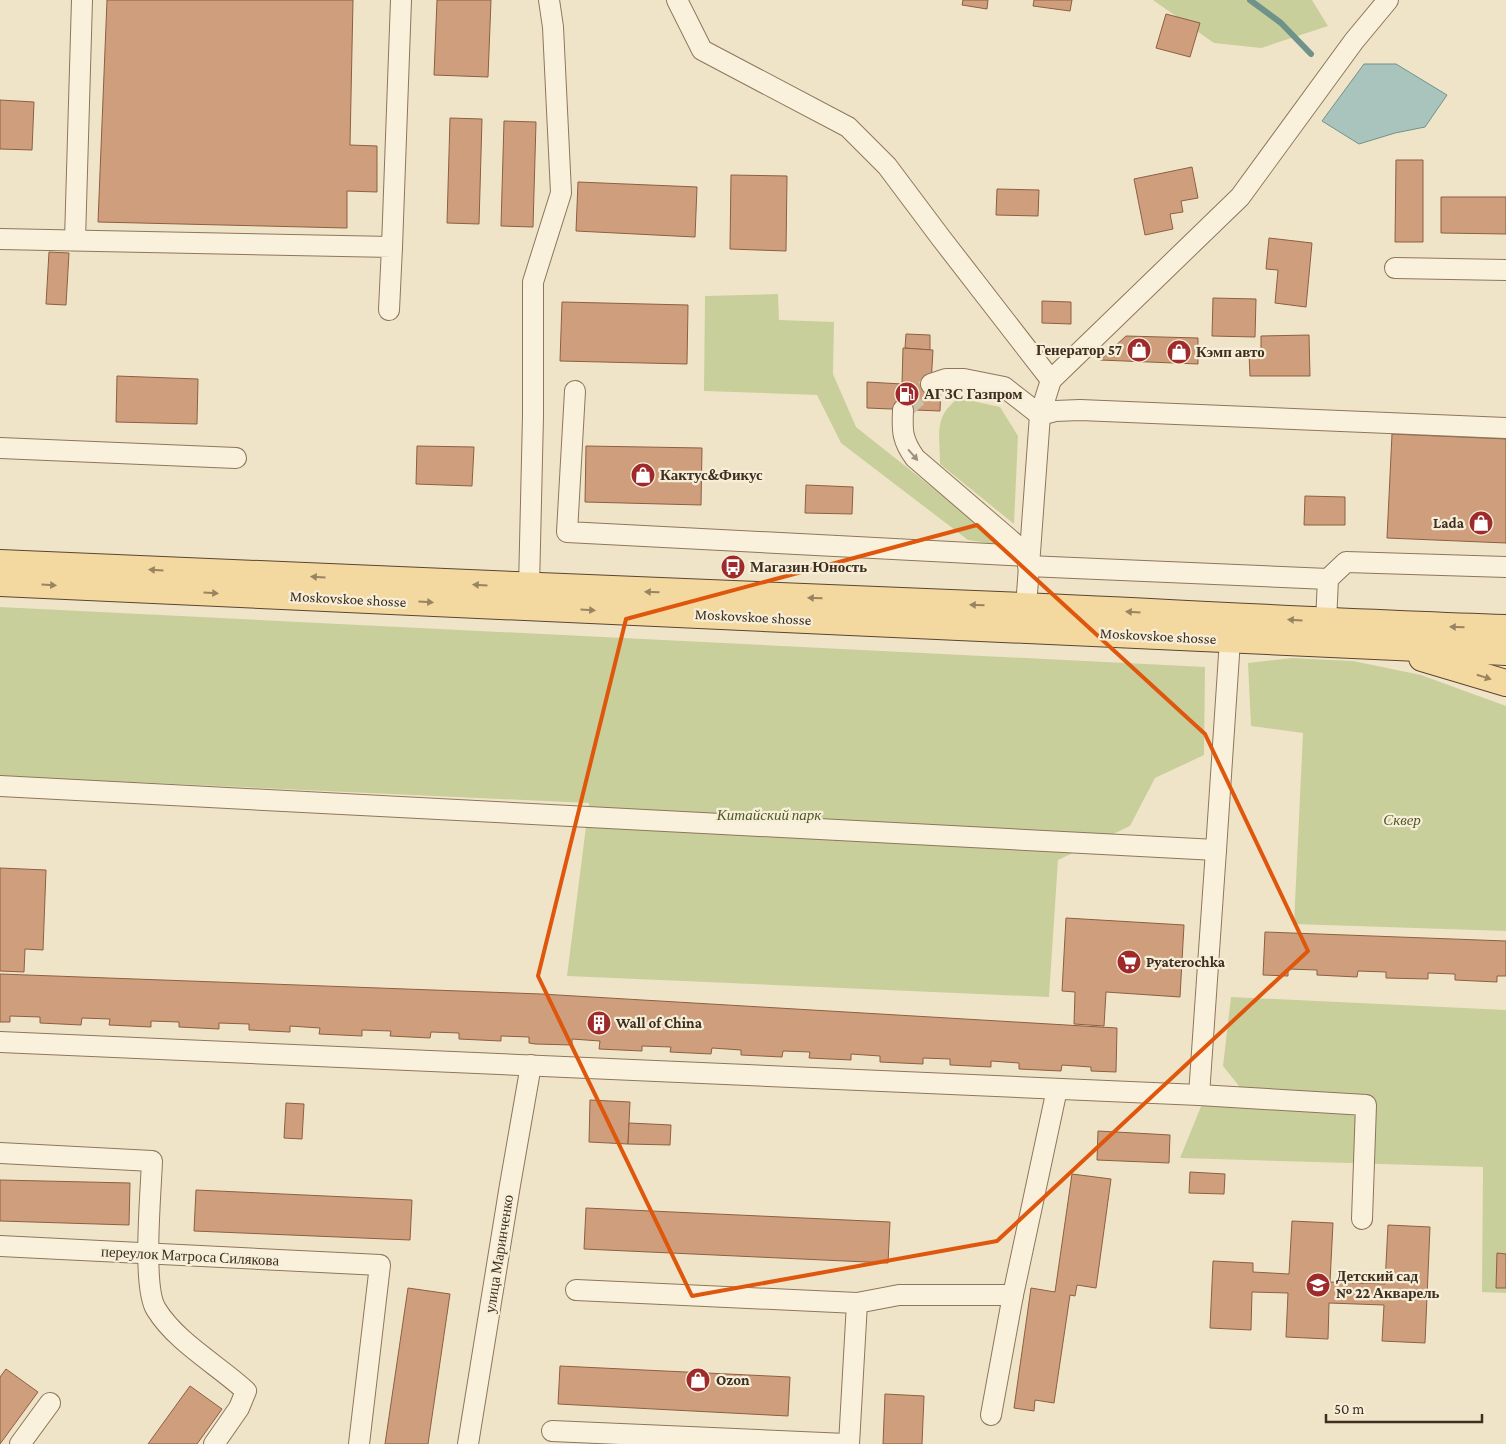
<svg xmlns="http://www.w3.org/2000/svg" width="1506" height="1444" font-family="'Crimson Pro',serif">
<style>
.green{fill:#c9cf9b}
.water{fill:#a9c4bc;stroke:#6f938a}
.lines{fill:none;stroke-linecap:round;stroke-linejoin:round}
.stream{stroke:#6f938a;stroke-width:6}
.building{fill:#cf9f7d;stroke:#8d5f41}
.minor-tunnel{stroke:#ccc0a6;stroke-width:20;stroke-dasharray:20 10;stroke-linecap:butt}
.minor-casing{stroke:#8d765c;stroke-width:22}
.major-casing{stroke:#5b4430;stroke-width:28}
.minor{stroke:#faf1dc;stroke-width:20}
.major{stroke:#f3d9a0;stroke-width:26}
.oneway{fill:#9c907e}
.oneway2{fill:#988460}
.marked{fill:none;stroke:#df570d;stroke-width:4;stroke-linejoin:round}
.labels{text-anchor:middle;stroke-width:4.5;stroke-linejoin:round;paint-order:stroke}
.poi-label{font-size:15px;font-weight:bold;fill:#3d2e20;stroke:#f7eed8;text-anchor:start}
.street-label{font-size:15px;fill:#3d2e20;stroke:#f7eed8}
.park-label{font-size:15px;font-style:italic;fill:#4d5a26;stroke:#f7eed8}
</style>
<rect width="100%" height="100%" fill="#f0e4c8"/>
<g class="green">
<polygon points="1153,0 1312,0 1328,26 1261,48 1214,43"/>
<polygon points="778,294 779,320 834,322 833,374 856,427 1006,546 968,540 841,443 817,395 704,391 705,296"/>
<path d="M959 398 1000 407 1018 436 1014 524 940 464C940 435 933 416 959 398Z"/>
<polygon points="0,607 1205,667 1204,755 1155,778 1130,826 1058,860 1049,997 567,976 589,803 0,776"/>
<polygon points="1292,658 1353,661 1421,675 1506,706 1506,931 1294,924 1303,733 1251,726 1248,663"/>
<polygon points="1231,997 1506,1010 1506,1293 1482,1292 1483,1167 1180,1158 1202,1104 1239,1086 1223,1066"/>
</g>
<polygon class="water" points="1364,64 1396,64 1447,95 1425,127 1395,133 1359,144 1322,121"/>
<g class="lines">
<polyline class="stream" points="1250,0 1281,23 1311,54"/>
</g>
<g class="building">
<polygon points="107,0 353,0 350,145 377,146 377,192 347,191 347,228 98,222"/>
<polygon points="437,0 491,0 488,77 434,75"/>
<polygon points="963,0 988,0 987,9 962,5"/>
<polygon points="1034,0 1072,0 1070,11 1033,6"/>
<polygon points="1166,14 1200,23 1190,57 1156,48"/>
<polygon points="0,100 34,102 32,150 0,149"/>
<polygon points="450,118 482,119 479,224 447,223"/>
<polygon points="504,121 536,122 533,227 501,226"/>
<polygon points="1396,160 1423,160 1423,242 1395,242"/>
<polygon points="1192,167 1198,198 1181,201 1183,212 1170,214 1173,229 1145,235 1134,179"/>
<polygon points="731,175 787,176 786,251 730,249"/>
<polygon points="578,182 697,187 695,237 576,231"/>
<polygon points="997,189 1039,190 1038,216 996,215"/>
<polygon points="1441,197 1506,197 1506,234 1441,233"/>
<polygon points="1269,238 1312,243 1306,307 1275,303 1278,270 1266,269"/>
<polygon points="49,252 69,253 66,305 46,304"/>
<polygon points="1213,298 1256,299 1255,337 1212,336"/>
<polygon points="1042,301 1071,302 1071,324 1042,323"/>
<polygon points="562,302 688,305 687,364 560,361"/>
<polygon points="906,334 930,335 930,350 905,348"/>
<polygon points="1309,335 1310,376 1250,376 1249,354 1261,354 1261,336"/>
<polygon points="1126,336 1198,338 1198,364 1100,360"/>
<polygon points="903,348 933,350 931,384 941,384 940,411 867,408 867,382 902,384"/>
<polygon points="117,376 198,379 197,424 116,422"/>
<polygon points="1392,434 1506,439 1506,543 1387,538"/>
<polygon points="417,446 474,447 472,486 416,484"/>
<polygon points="586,446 702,448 701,505 585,502"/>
<polygon points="806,485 853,487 852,514 805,513"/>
<polygon points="1305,496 1345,497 1345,525 1304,525"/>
<polygon points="0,868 46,870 43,950 25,949 24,972 0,971"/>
<polygon points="1066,918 1184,925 1180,997 1106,992 1104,1026 1074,1024 1075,992 1062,991"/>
<polygon points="1265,932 1506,941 1506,976 1497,976 1497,982 1455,980 1455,974 1428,973 1428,979 1386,978 1386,972 1358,971 1357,977 1317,975 1317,970 1288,969 1288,976 1263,975"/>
<polygon points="0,974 541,994 1117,1028 1116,1072 1091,1071 1091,1067 1062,1065 1061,1071 1019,1069 1019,1063 991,1061 991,1067 950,1065 950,1059 923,1058 923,1064 880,1062 880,1056 851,1054 851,1060 809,1058 810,1052 783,1051 782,1057 741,1055 741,1050 712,1048 711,1054 670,1052 671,1047 642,1046 642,1051 599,1049 600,1041 572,1039 572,1045 535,1044 529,1043 529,1037 501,1036 501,1041 459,1039 459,1033 431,1032 430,1038 390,1036 391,1031 362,1030 362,1036 319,1034 320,1028 290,1026 290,1032 249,1030 249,1024 219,1023 219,1029 179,1027 179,1022 151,1021 151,1027 109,1025 110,1019 82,1018 81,1025 40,1023 40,1017 10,1016 10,1022 0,1022"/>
<polygon points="590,1100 630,1102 628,1144 589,1142"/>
<polygon points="286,1103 304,1104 302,1139 284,1138"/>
<polygon points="629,1123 671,1125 670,1145 628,1144"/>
<polygon points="1098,1131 1170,1135 1169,1163 1097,1160"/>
<polygon points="1190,1172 1225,1174 1224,1194 1189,1193"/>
<polygon points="1072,1174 1111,1179 1096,1288 1077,1285 1075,1296 1070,1295 1054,1403 1035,1400 1034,1411 1014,1408 1031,1288 1055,1292"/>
<polygon points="0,1180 130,1183 129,1225 0,1221"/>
<polygon points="196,1190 412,1200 410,1240 194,1231"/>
<polygon points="586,1208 890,1222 888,1263 584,1249"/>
<polygon points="1292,1221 1333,1223 1330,1282 1385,1284 1388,1225 1430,1227 1425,1343 1382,1341 1384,1305 1329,1303 1328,1339 1286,1337 1288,1293 1252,1292 1251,1330 1210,1328 1213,1261 1253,1263 1253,1272 1289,1274"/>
<polygon points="1497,1253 1506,1254 1506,1288 1496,1288"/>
<polygon points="408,1288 450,1294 428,1444 385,1444"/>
<polygon points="560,1366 790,1377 788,1416 558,1404"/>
<polygon points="6,1369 38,1392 0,1444 0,1377"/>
<polygon points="190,1386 222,1409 197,1444 148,1444"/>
<polygon points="885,1394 924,1396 922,1444 883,1444"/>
</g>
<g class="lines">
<polyline class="minor-tunnel" points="903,410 931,384"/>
<defs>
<g id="minor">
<polyline points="677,0 702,50 848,127 887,166 941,238 1051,380"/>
<polyline points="0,239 392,247 389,310"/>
<polyline points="75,240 82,0"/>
<polyline points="392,247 401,0"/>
<polyline points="1395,268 1506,270"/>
<polyline points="931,384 946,379 964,379 1004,387 1040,415 1051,380 1240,197 1354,41 1388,0"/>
<polyline points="575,391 567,532 1029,556"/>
<path d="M903 410C902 431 902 440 915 458L1029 556"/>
<polyline points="0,448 236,458"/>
<polyline points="1028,566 1328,579"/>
<polyline points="529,587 533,416 533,282 561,193 553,27 549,0"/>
<polyline points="1025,621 1040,415 1055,411 1080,410 1506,428"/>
<polyline points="1326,622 1328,579 1346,562 1506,567"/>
<polyline points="0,786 1216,850 1231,625"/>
<polyline points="0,1042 1199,1095 1366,1105 1362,1219"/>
<polyline points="1199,1095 1216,850"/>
<path d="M0 1153 152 1161C151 1191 142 1287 156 1309 176 1342 218 1365 246 1391L239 1408 214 1444"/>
<polyline points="0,1246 380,1265 359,1444"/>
<polyline points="576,1290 857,1303"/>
<polyline points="991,1415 1013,1295 1057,1089"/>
<polyline points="552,1431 846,1444"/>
<polyline points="20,1444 50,1403"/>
<polyline points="468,1444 510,1185 531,1065"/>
<polyline points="849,1444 857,1303 899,1295 1013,1295"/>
</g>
<g id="major">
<path d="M0 563C341 578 681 592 1022 606 1183 613 1344 623 1506 628"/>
<polyline points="0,583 1506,652"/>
<polyline points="1422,658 1506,683"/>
</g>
</defs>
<use href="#minor" class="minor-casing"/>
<use href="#major" class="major-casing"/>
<use href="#minor" class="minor"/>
<use href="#major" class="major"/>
</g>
<defs><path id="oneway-solid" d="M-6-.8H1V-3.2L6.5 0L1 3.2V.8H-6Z" transform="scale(1.25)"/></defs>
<use class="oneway" href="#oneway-solid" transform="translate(913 455) rotate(49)"/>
<g class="oneway2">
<use href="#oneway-solid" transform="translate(156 570) rotate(-177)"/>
<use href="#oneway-solid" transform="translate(318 577) rotate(-177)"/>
<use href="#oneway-solid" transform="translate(49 585) rotate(3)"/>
<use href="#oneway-solid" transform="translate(480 585) rotate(-177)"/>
<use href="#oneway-solid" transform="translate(652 592) rotate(-178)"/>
<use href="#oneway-solid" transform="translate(211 593) rotate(3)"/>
<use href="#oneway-solid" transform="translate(815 598) rotate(-178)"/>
<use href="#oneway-solid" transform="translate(426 602) rotate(3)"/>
<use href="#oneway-solid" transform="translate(977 605) rotate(-178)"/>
<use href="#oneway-solid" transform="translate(588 610) rotate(3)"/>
<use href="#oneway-solid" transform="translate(1133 612) rotate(-177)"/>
<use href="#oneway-solid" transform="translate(1295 620) rotate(-177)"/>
<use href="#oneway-solid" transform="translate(1457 627) rotate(-178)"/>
<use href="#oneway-solid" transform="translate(1484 677) rotate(17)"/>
</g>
<path class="marked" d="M977 525 1205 734 1308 951 997 1241 692 1296 538 976 626 619Z"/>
<defs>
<symbol id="shop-disc" viewBox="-11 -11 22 22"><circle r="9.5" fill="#9e2a2b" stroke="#f7eed8"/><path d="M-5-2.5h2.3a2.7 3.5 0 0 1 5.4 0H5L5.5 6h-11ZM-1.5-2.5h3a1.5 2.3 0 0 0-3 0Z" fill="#fff"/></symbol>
<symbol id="fuel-disc" viewBox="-11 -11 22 22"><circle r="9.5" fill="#9e2a2b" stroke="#f7eed8"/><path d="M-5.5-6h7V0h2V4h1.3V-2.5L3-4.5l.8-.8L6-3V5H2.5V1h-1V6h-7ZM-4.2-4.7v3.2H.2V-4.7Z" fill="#fff"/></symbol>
<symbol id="bus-disc" viewBox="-11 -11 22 22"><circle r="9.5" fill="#9e2a2b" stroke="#f7eed8"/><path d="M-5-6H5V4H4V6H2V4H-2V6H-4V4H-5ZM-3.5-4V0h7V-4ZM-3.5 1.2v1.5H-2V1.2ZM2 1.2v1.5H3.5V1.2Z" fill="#fff"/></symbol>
<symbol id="supermarket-disc" viewBox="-11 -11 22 22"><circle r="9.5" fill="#9e2a2b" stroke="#f7eed8"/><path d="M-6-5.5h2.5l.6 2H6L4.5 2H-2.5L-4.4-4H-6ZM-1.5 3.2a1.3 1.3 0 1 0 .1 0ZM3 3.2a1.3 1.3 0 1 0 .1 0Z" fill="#fff"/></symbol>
<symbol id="building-disc" viewBox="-11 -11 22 22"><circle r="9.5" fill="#9e2a2b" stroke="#f7eed8"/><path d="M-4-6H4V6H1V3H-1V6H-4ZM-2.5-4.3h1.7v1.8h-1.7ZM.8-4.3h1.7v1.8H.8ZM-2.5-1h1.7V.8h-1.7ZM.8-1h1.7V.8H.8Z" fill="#fff"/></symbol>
<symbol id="school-disc" viewBox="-11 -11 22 22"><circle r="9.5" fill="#9e2a2b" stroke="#f7eed8"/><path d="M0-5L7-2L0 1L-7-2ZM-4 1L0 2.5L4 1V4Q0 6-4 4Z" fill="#fff"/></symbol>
</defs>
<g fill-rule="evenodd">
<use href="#shop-disc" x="1125" y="336" width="28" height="28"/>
<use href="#shop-disc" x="1165" y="338" width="28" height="28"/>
<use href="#fuel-disc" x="893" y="380" width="28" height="28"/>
<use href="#shop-disc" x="629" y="461" width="28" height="28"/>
<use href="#shop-disc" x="1467" y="509" width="28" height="28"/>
<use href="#bus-disc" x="719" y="553" width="28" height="28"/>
<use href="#supermarket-disc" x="1115" y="948" width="28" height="28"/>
<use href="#building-disc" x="585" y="1009" width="28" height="28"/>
<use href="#school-disc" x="1304" y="1271" width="28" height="28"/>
<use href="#shop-disc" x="684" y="1366" width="28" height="28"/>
</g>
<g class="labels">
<g class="poi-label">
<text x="1122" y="355" text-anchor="end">Генератор 57</text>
<text x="1196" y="357">Кэмп авто</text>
<text x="924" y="399">АГЗС Газпром</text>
<text x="660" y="480">Кактус&amp;Фикус</text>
<text x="1464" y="528" text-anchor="end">Lada</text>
<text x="750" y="572">Магазин Юность</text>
<text x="1146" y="967">Pyaterochka</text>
<text x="616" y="1028">Wall of China</text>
<text x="1336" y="1281">Детский сад<tspan x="1336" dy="17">№ 22 Акварель</tspan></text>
<text x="716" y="1385">Ozon</text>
</g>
<g class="street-label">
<text transform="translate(348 599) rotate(3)" y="5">Moskovskoe shosse</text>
<text transform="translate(753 617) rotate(3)" y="5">Moskovskoe shosse</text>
<text transform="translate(1158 636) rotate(3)" y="5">Moskovskoe shosse</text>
<text transform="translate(499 1254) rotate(-81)" y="5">улица Маринченко</text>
<text transform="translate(190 1256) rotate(3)" y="5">переулок Матроса Силякова</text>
</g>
<g class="park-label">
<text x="769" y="820">Китайский парк</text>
<text x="1402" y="825">Сквер</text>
</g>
</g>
<path d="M1326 1414v8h156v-8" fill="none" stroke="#3d2e20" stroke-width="2.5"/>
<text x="1334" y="1414" font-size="15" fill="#3d2e20" stroke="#f7eed8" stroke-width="4" paint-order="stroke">50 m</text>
</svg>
